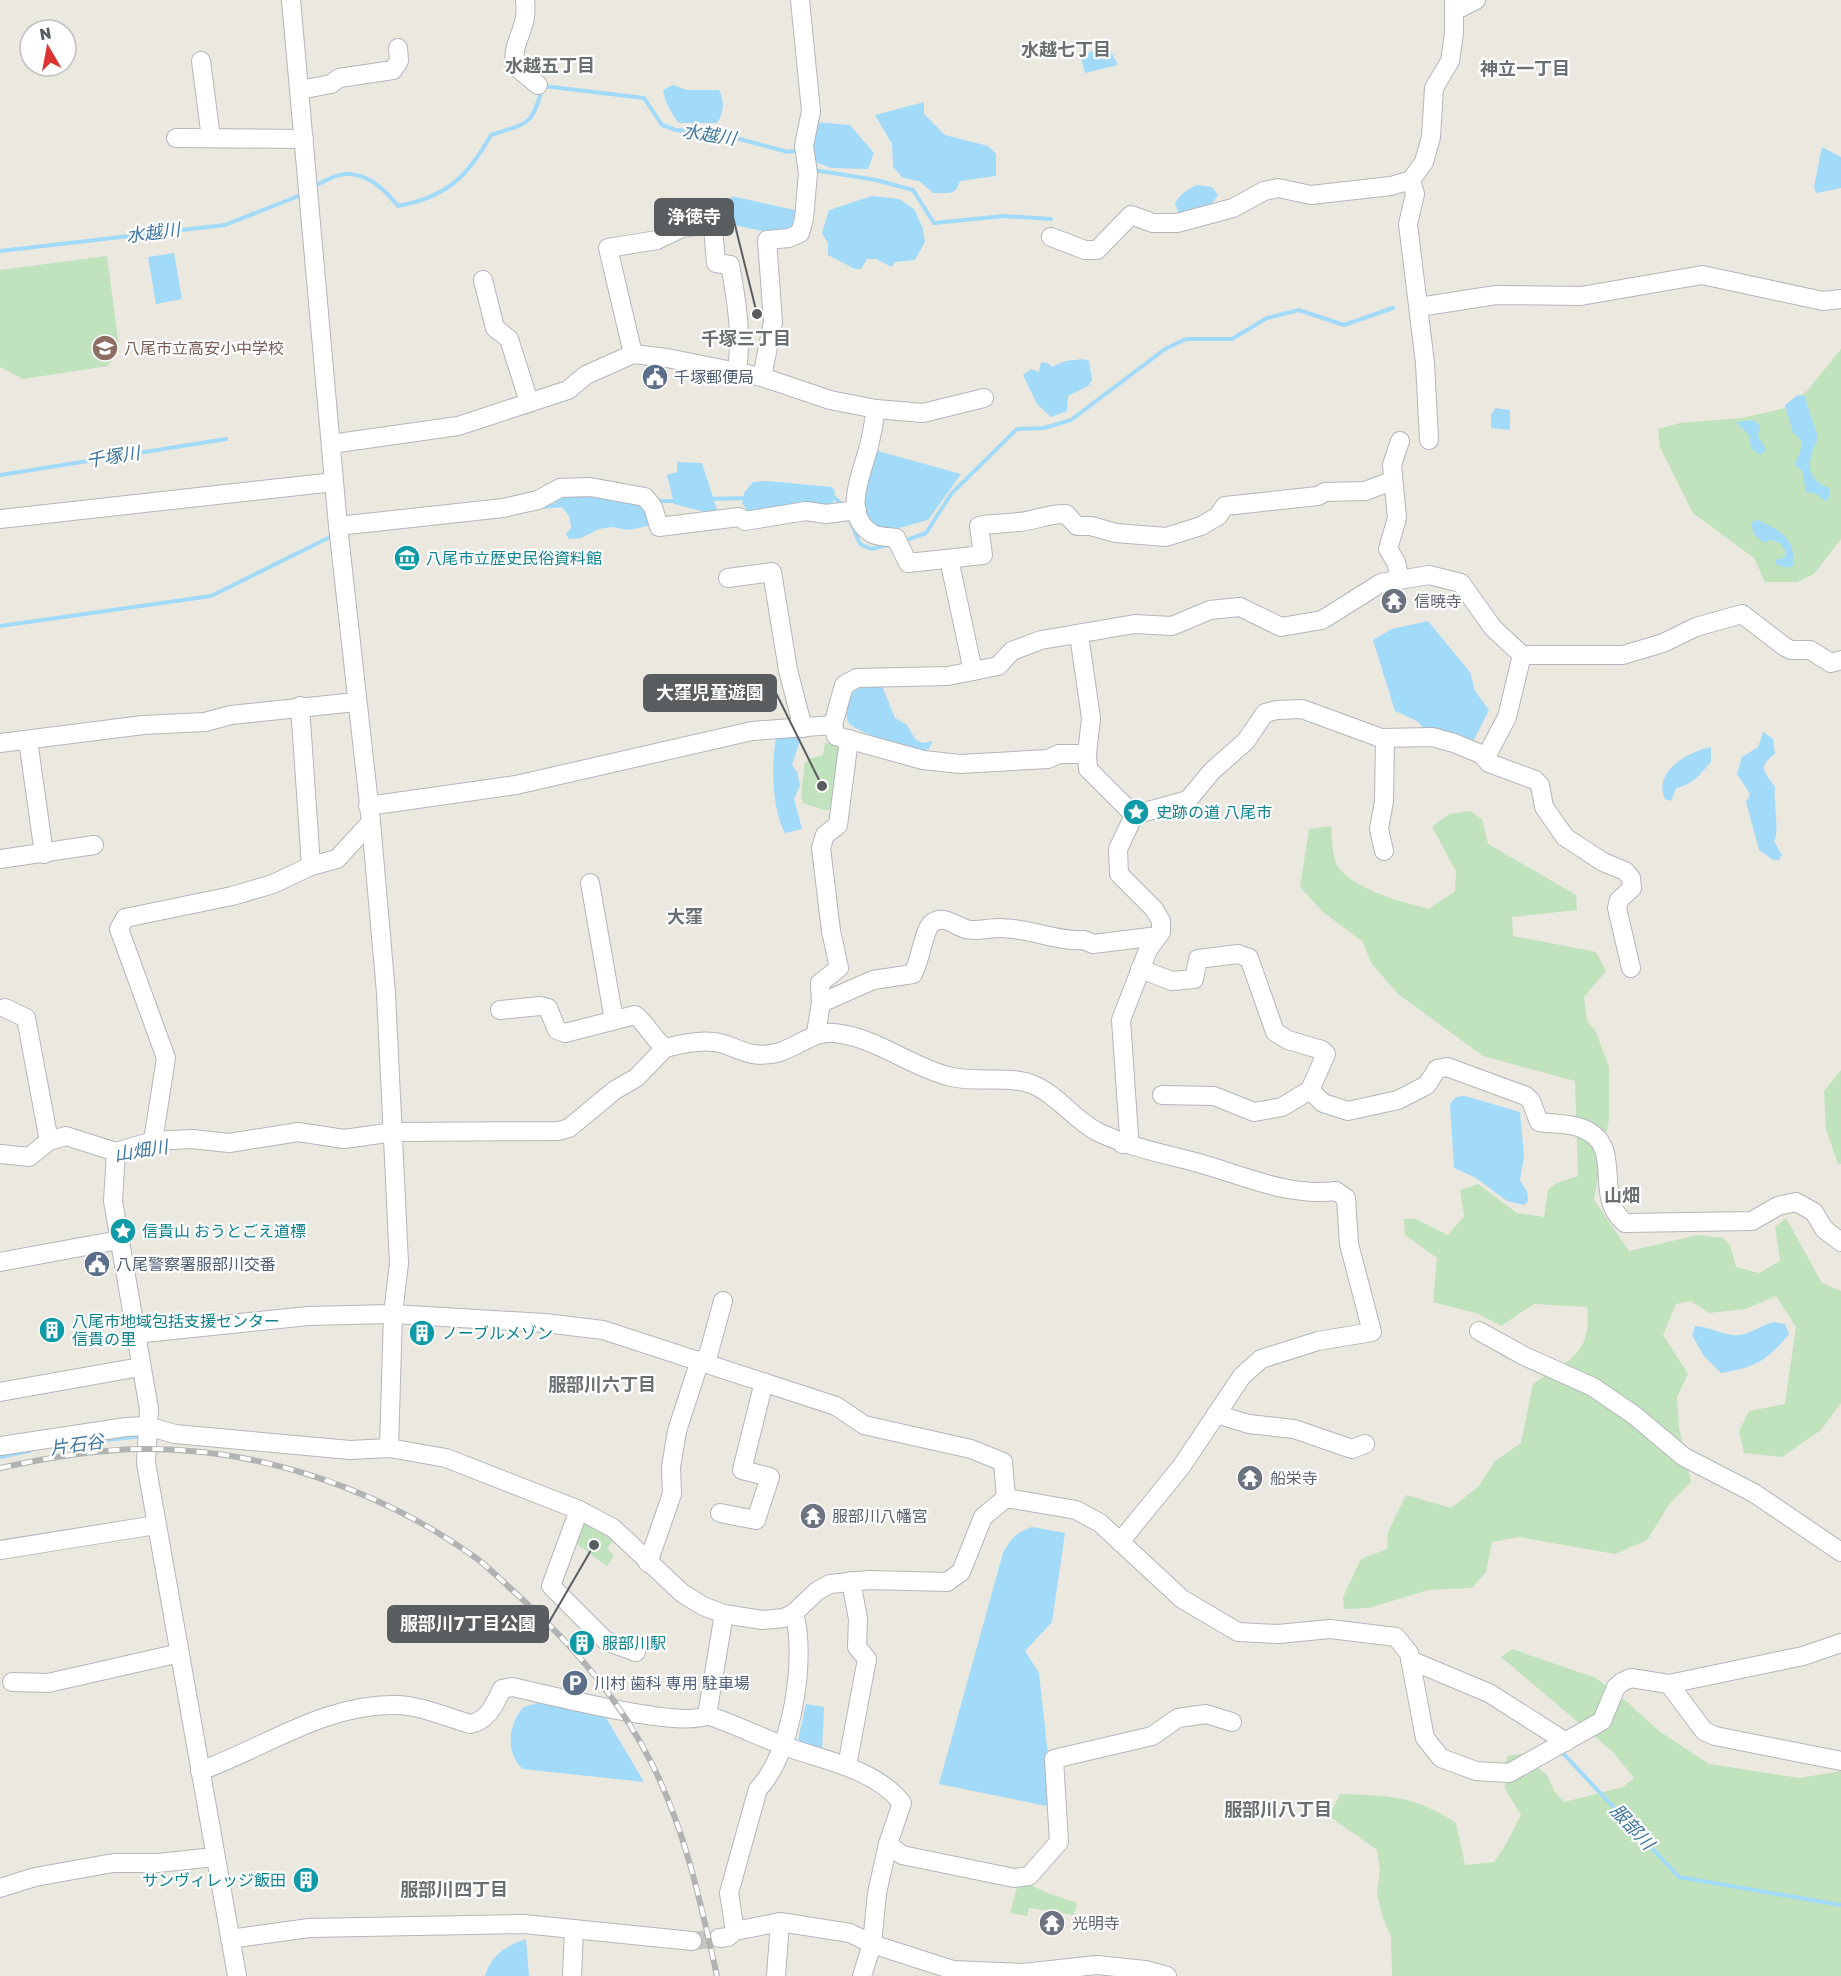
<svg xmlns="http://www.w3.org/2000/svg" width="1841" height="1976" font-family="Rubik,'Noto Sans JP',sans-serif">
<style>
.green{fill:#c0e2bd}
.water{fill:#a2daf9}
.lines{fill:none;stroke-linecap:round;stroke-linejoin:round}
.stream{stroke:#a2daf9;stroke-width:4}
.minor-tunnel{stroke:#c6c5c0;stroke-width:18;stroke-dasharray:18 9;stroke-linecap:butt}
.minor-casing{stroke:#b3b6ba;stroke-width:20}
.minor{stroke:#fff;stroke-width:18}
.rail-casing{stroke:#b1b2b2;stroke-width:6}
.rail{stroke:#fff;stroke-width:4;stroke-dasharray:11;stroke-linecap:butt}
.labels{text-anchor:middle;stroke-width:4.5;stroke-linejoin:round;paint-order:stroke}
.education-label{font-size:16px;fill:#785e54;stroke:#fff;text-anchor:start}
.service-label{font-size:16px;fill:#4e5e75;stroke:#fff;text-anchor:start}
.culture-label{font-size:16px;fill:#0d838f;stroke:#fff;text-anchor:start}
.worship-label{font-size:16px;fill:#5b616d;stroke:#fff;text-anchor:start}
.neighbourhood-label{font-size:18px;font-weight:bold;fill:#6a6f72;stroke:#fff}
.water-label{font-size:18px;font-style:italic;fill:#3f76a1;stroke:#fff}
.leader{fill:none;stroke:#595d60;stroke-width:2}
.callout-dot{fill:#595d60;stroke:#fff;stroke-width:2}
.callout{fill:#595d60;stroke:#595d60;stroke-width:2}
.callout-label{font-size:18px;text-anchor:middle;font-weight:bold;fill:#fff}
</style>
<rect width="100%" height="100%" fill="#ebe8e0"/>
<g class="green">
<polygon points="107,256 119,347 108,366 23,379 0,367 0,270"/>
<polygon points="1841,349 1841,539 1814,574 1797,582 1765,582 1754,558 1693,513 1660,447 1658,429 1680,423 1742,418 1785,408 1807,391"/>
<path d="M825 743 844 746 839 809 824 810 803 803C799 791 805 777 804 764L809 759 823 755Z"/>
<path d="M1470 811 1482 819 1488 844 1576 895 1577 910 1512 917 1513 936 1596 952 1606 971 1584 997 1587 1021 1596 1032 1609 1067V1119L1594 1200 1629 1251 1698 1235 1723 1238 1730 1245 1736 1267 1759 1273 1780 1261 1775 1227 1786 1218 1822 1283 1841 1291V1403L1821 1430 1782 1457 1744 1453 1739 1431 1749 1411 1785 1404 1796 1327 1776 1296 1745 1309 1709 1313 1691 1301 1676 1304 1663 1335 1688 1374 1677 1397 1679 1427 1691 1482 1671 1502 1647 1540 1615 1554 1519 1537 1492 1542 1486 1572 1472 1588 1428 1590 1369 1608 1344 1609 1343 1597 1361 1559 1387 1549 1388 1532 1406 1495 1451 1508 1479 1486 1495 1461 1521 1443 1533 1384C1567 1361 1593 1355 1587 1307L1534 1304 1501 1326 1479 1314 1433 1302 1437 1258 1405 1235 1404 1219H1416L1448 1235 1464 1216 1460 1190 1478 1184 1517 1213 1544 1217 1548 1190 1557 1183 1578 1176 1575 1081 1483 1056 1398 994 1372 964 1362 941 1324 913 1300 887 1309 829 1331 826C1332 837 1332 849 1335 860 1343 887 1405 903 1429 909L1455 891 1456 871 1432 827 1449 814Z"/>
<polygon points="1841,1070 1841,1164 1838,1164 1826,1129 1824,1091"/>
<polygon points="586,1521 614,1540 607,1548 614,1556 607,1566 574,1542 579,1526"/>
<path d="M1512 1649 1596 1678 1626 1701 1659 1731 1709 1764 1799 1778 1841 1771V1976H1392L1391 1937 1382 1916 1377 1893 1380 1871 1377 1850 1329 1816 1340 1794C1387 1795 1416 1796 1456 1823L1465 1865 1494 1862 1506 1844 1521 1815 1505 1789 1507 1756 1521 1754 1547 1775 1554 1791 1564 1802 1623 1787 1634 1778 1612 1751 1501 1657Z"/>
<polygon points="1026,1883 1050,1894 1077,1903 1074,1915 1029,1908 1027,1916 1010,1913 1018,1884"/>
</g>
<g class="water">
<polygon points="1108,46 1118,65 1085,73 1080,55"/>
<path d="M673 85 687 90H719C725 101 724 113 717 123H679C671 114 665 102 663 90Z"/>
<polygon points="924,102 924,114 945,135 988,146 996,154 996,176 960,181 956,190 950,193 933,193 919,181 903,178 893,167 892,144 875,115"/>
<polygon points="817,122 850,125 874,153 868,169 831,168 813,161 810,140"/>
<polygon points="1822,147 1841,157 1841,188 1816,193 1814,187"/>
<path d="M1197 185 1212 187 1218 195 1207 211 1179 214 1175 203C1181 194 1187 189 1197 185Z"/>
<polygon points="731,196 799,211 797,227 783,235 729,224"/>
<polygon points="872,196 899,199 914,209 923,229 925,242 915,260 895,262 892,267 876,259 867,259 861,269 855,269 828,255 828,243 822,233 829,210"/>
<polygon points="174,253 182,299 156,304 148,257"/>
<polygon points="1083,359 1089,361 1092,380 1088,386 1068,396 1067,411 1051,417 1037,404 1023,375 1031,369 1039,372 1041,362 1048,363 1052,367 1065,361"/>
<path d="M1798 395 1805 396C1809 412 1814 423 1818 438 1808 460 1803 478 1829 488L1830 495 1826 502 1817 494 1806 492 1802 470 1795 465 1802 446 1800 438 1793 433 1785 405Z"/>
<polygon points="1495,408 1510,410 1510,430 1491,428 1491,415"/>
<polygon points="1754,420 1760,425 1758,436 1766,449 1761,455 1751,449 1749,435 1736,422"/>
<polygon points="874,450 961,474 928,520 888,531 871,524 863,501"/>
<polygon points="677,462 702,463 717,510 713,514 674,504 667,475 677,472"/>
<polygon points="767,481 832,487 835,491 832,507 749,513 742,503 744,493 753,482"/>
<path d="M586 495 639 505 645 509 651 525 629 530 612 527 599 529 581 538 569 539 566 534 571 528C570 512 565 509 551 501L563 496Z"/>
<path d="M1758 520C1780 530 1796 538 1793 565L1789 568 1777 565 1775 560 1784 558 1786 553C1783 544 1779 542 1770 540L1764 543 1754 534 1751 522Z"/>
<polygon points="1428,621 1470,672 1475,691 1489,710 1472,744 1426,731 1417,721 1395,711 1373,640 1392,629"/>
<path d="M861 686H882L895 718 907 725 915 739 922 743 933 741 929 749 920 751C906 746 856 733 849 723 845 718 847 711 848 705 850 695 854 690 861 686Z"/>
<path d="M1763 732 1773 739 1775 754C1757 767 1764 771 1775 787 1773 801 1780 832 1774 841L1782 855 1779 860H1773L1759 850 1746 802 1750 794 1737 774 1742 757 1758 747Z"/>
<path d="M802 735 792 765 797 772 800 785 794 799 802 829 785 833C772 810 771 764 776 738Z"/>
<path d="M1711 747V762C1700 774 1693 785 1676 788L1671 801 1665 799C1652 772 1689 751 1711 747Z"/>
<polygon points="1465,1096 1520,1112 1524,1156 1520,1180 1527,1192 1528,1201 1524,1205 1507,1201 1476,1178 1454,1168 1450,1104 1456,1097"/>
<path d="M1773 1322 1785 1324 1789 1334C1768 1360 1754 1368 1721 1373L1704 1356 1692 1335 1695 1326C1709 1327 1719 1333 1732 1335 1746 1337 1760 1326 1773 1322Z"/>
<path d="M1032 1527 1065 1533 1052 1622 1025 1651 1039 1673 1051 1783 1047 1806 939 1784 1003 1553C1011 1539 1016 1532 1032 1527Z"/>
<path d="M541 1702 605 1716 644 1782 523 1769C505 1754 508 1723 524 1707Z"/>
<polygon points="806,1704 824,1707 822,1750 798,1740"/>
<path d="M526 1939 529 1976H485C491 1955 506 1946 526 1939Z"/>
</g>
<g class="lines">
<g class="stream">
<polyline points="814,170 876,180 913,190 934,223 1004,216 1051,219"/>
<path d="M314 186C323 182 336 174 346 174 368 173 385 190 398 206 447 197 467 177 491 135 530 122 531 127 543 86L644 98 662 125 676 130 717 133 788 152 799 150"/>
<polyline points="0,251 225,225 301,195"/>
<polyline points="0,475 226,439"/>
<polyline points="831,495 843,505"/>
<polyline points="708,499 748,498"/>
<polyline points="657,501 676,501"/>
<polyline points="543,507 562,505"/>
<polyline points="850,520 860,544 871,549 888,545"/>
<polyline points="904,541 926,533 951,494 1017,429 1044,428 1071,420 1165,349 1186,339 1232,339 1267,318 1299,310 1344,325 1393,308"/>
<polyline points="0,626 211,596 334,535"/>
<polyline points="78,1443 142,1436"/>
<polyline points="0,1457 29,1451"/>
<polyline points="1560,1750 1679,1877 1841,1905"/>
</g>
<polyline class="minor-tunnel" points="692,1941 719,1938"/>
<defs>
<g id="minor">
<polyline points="291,0 338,526 371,822 386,993 399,1263 393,1314 389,1448"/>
<path d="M525 0C529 31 511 39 515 66L538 85"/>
<polyline points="1454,11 1476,0"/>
<polyline points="201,61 211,138"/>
<polyline points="300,90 331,84 339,78 393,70 399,61 398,48"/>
<polyline points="176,138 304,139"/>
<polyline points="1411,180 1415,194 1408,224 1425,363 1429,440"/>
<polyline points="1051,237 1085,250 1097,250 1131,215 1153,223 1177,223 1233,208 1264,191 1278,188 1311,195 1391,186 1411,180 1424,162 1431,137 1434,88 1450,61 1454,34 1454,0"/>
<polyline points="483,280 495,328 509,339 529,402"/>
<polyline points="1419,307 1496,295 1581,296 1702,275 1823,301 1841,299"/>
<path d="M633 354 608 248 657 240 682 228 708 224 713 228 716 263 730 265C737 302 742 335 737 372"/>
<polyline points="762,377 773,322 767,240 789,238 800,233 804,219 808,173 804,146 811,111 800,0"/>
<path d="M876 409C874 421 872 434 869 446 863 471 840 516 873 534 879 537 889 537 896 538L908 563 983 555 979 526C992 523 1005 524 1018 522 1035 521 1049 513 1066 514L1077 526H1091L1116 533 1166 537 1201 526 1218 516 1225 506 1318 496 1325 492 1365 491 1392 481"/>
<polyline points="331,444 458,426 568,390 586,375 633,354 667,358 762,377 830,400 876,409 923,413 984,398"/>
<polyline points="0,519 334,482"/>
<polyline points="338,526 503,508 538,500 560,488 590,487 645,497 653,507 659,527 739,517 745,521 806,511 826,514 857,510"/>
<polyline points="949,559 973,671"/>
<polyline points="728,578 772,572 788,670 803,728"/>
<polyline points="1400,579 1396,562 1388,549 1397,518 1392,465 1400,441"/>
<polyline points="1079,635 1091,718 1087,754 1088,769 1134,815"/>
<polyline points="300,706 311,866"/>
<polyline points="28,740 44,854"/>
<polyline points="0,743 143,725 205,722 231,715 356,702"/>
<polyline points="1087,754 1059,754 1048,759 960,764 923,760 836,736 833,725 844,685 857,678 948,676 998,666 1012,651 1041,640 1135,624 1172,626 1210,610 1240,607 1281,627 1322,620 1381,583 1429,575 1461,583 1493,628 1522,655 1623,655 1663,643 1696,627 1742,614 1785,647 1791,650 1810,650 1831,663 1841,660"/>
<polyline points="1485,759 1507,717 1522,655"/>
<polyline points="368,806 516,785 752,731 833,725"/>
<polyline points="1384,851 1379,829 1384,801 1385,738"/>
<polyline points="0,859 94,845"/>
<polyline points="590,883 614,1020"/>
<path d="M1140 969 1172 981 1194 979 1198 959 1238 954 1249 958 1275 1032 1288 1040 1322 1050 1326 1054 1310 1090 1323 1103 1348 1111 1398 1100 1427 1085 1437 1069 1447 1067 1526 1096 1531 1101 1539 1122C1552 1124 1569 1123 1581 1128 1627 1145 1591 1195 1625 1223L1752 1221 1778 1206 1796 1202 1814 1212 1824 1229 1841 1242"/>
<path d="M821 1003 873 980 913 974C920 962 924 929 932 923 944 914 955 926 966 929 976 932 988 928 998 928 1027 927 1055 942 1084 940L1093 944 1158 936"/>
<polyline points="5,1008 26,1018 49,1141"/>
<path d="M500 1010 540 1006 548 1008 557 1030 565 1033 635 1015C643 1019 653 1039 665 1048"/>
<polyline points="816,1033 821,1003 820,983 839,968 831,931 821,848 825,835 838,825 849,739"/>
<polyline points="1162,1095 1214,1096 1254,1112 1282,1107 1310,1090"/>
<polyline points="153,1141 166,1058 119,929 125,918 232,896 273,884 311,866 337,859 371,822"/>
<polyline points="1122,1144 1129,1136 1121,1020 1148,950 1161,932 1161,921 1154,909 1119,874 1118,849 1134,815 1188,800 1212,771 1246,741 1265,713 1277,710 1302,709 1381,738 1432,737 1454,743 1483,755 1489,763 1535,780 1540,785 1544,807 1565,837 1603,862 1625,871 1631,878 1632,888 1619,900 1617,908 1631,968"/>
<polyline points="116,1152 113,1201 149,1409 146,1463 237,1976"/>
<path d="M0 1154 29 1157 49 1141 66 1136 116 1152 153 1141 192 1139 229 1143 298 1132 344 1139 394 1132 559 1131 569 1128 615 1090 636 1078 665 1048C680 1044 698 1040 714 1042 727 1043 740 1052 753 1054 789 1060 806 1030 834 1033 876 1037 909 1066 948 1076 975 1084 1008 1074 1034 1085 1057 1095 1074 1119 1096 1131 1128 1147 1161 1153 1195 1162 1243 1175 1286 1197 1336 1191L1346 1198 1349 1244 1372 1332 1318 1341 1261 1359 1242 1376 1181 1467 1120 1542"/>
<polyline points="0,1262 119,1240"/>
<polyline points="1479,1331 1524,1356 1593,1387 1634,1415 1684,1457 1754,1493 1841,1552"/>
<polyline points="135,1334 308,1316 393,1314 545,1323 603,1330 836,1406 864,1425 971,1449 1003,1462 1006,1498"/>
<polyline points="706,1363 723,1301"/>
<polyline points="0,1392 140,1367"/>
<polyline points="1216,1414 1249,1424 1294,1429 1352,1449 1365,1444"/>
<polyline points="0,1446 126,1427 147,1426 175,1434 350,1450 389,1448 446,1458 579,1510 613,1528 682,1593 703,1606 724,1614 762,1620 784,1618 794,1613 817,1591 830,1584 869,1580 947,1582 961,1572 983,1517 1006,1498 1076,1510 1100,1523 1182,1599 1238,1632 1278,1634 1330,1629 1396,1637 1409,1653 1425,1738 1441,1758 1476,1771 1509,1773 1602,1721 1616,1687 1622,1682 1631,1678 1669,1684 1803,1656 1841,1643"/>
<polyline points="579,1510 551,1586 606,1641 636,1652"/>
<polyline points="720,1513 756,1520 770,1477 742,1470 764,1382"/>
<polyline points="0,1550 156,1525"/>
<polyline points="648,1563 672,1494 671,1467 677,1431 700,1360"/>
<polyline points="1410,1660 1489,1693 1566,1742"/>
<polyline points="12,1682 48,1683 180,1653"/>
<polyline points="1669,1684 1704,1731 1715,1736 1841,1761"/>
<polyline points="707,1715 724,1614"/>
<polyline points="847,1766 867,1659 857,1647 858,1619 851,1581"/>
<path d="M200 1771C264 1748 324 1704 395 1705 420 1705 446 1717 470 1724 489 1720 494 1705 502 1689L512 1687C546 1694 684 1730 707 1715 734 1724 758 1736 784 1746 825 1761 874 1768 902 1803L888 1844 902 1855 1014 1878 1029 1876 1059 1842 1054 1759 1152 1736 1178 1718 1206 1714 1232 1722"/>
<polyline points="0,1888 35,1877 113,1863 158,1863 214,1857"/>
<path d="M735 1931 729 1893 758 1789C792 1755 807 1657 794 1613"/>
<polyline points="719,1938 728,1937 735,1931 780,1922 850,1933 872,1944 953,1970 1023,1973 1097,1965 1145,1970 1167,1976"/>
<polyline points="230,1939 309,1928 524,1924 692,1941"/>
<polyline points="572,1976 574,1929"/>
<polyline points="776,1976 780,1922"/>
<polyline points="862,1976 872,1944 877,1893 888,1844"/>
</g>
</defs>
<use href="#minor" class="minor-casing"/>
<use href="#minor" class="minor"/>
<defs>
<path id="rail" d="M0 1468C46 1458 92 1450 139 1449 257 1447 380 1489 476 1558 492 1570 506 1585 521 1598 575 1647 620 1700 653 1766 686 1833 701 1904 717 1976"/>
</defs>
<use href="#rail" class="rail-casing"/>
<use href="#rail" class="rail"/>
</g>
<defs>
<symbol id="school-disc" viewBox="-11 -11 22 22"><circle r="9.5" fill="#8d6e63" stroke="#fff"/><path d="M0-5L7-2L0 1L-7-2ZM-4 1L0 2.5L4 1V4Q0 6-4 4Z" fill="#fff"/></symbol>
<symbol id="civic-disc" viewBox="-11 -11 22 22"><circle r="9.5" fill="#5c6f8a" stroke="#fff"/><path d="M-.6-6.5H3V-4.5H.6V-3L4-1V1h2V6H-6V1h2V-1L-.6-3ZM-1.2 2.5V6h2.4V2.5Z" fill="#fff"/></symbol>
<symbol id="museum-disc" viewBox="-11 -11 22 22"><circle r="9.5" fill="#0f9aa8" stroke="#fff"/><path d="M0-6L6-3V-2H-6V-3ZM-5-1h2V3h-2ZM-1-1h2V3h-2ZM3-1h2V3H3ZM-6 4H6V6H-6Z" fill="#fff"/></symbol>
<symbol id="temple-disc" viewBox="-11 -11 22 22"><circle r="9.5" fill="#6b7280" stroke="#fff"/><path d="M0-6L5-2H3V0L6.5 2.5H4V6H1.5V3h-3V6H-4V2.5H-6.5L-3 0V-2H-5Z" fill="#fff"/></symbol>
<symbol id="sight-disc" viewBox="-11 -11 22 22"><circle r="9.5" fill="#0f9aa8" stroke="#fff"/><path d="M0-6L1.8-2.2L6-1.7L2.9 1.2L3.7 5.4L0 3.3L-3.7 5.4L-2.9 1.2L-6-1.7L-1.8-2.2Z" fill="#fff"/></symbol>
<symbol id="building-disc" viewBox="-11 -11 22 22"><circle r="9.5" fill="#0f9aa8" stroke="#fff"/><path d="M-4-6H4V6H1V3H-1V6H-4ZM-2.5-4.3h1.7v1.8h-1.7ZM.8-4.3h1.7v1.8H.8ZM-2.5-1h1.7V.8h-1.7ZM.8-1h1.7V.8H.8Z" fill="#fff"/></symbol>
<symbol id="parking-disc" viewBox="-11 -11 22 22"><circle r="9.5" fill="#5c6f8a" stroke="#fff"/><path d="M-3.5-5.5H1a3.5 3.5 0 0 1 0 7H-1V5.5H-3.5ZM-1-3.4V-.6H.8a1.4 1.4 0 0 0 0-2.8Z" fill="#fff"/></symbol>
</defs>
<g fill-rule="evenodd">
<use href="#school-disc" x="90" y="333" width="30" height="30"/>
<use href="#civic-disc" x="640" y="362" width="30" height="30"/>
<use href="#museum-disc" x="392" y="543" width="30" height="30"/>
<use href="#temple-disc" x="1379" y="586" width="30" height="30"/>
<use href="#sight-disc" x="1121" y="797" width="30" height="30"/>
<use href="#sight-disc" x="108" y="1216" width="30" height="30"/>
<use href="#civic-disc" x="82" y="1249" width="30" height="30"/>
<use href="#building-disc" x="37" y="1315" width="30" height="30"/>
<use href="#building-disc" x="407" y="1318" width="30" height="30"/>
<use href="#temple-disc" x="1235" y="1463" width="30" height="30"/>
<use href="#temple-disc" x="798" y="1501" width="30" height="30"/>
<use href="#building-disc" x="567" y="1628" width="30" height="30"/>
<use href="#parking-disc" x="560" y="1668" width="30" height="30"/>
<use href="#building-disc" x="291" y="1865" width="30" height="30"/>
<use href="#temple-disc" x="1037" y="1908" width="30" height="30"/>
</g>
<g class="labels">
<g class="education-label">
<text x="124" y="354">八尾市立高安小中学校</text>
</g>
<g class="service-label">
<text x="674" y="383">千塚郵便局</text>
<text x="116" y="1270">八尾警察署服部川交番</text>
<text x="594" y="1689">川村 歯科 専用 駐車場</text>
</g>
<g class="culture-label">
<text x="426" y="564">八尾市立歴史民俗資料館</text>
<text x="1156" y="818">史跡の道 八尾市</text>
<text x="142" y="1237">信貴山 おうとごえ道標</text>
<text x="72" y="1327">八尾市地域包括支援センター<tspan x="72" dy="18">信貴の里</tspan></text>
<text x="442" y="1339">ノーブルメゾン</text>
<text x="602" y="1649">服部川駅</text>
<text x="286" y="1886" text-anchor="end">サンヴィレッジ飯田</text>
</g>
<g class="worship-label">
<text x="1414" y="607">信暁寺</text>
<text x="1270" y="1484">船栄寺</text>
<text x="832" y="1522">服部川八幡宮</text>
<text x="1072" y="1929">光明寺</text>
</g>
<g class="neighbourhood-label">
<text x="1066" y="56">水越七丁目</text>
<text x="550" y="72">水越五丁目</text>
<text x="1525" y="75">神立一丁目</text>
<text x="746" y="345">千塚三丁目</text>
<text x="685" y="923">大窪</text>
<text x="1622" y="1202">山畑</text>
<text x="602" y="1391">服部川六丁目</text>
<text x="1278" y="1816">服部川八丁目</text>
<text x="454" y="1896">服部川四丁目</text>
</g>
<g class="water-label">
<text transform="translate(709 135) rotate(9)" y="6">水越川</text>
<text transform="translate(153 233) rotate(-7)" y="6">水越川</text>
<text transform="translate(113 457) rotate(-9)" y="6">千塚川</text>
<text transform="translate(141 1151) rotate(-9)" y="6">山畑川</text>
<text transform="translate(77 1445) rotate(-8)" y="6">片石谷</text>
<text transform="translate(1632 1827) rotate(47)" y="6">服部川</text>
</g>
</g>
<path class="leader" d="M757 314L733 217M822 786L776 693M594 1545L548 1624"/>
<g class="callout-dot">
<circle cx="757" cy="314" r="6"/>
<circle cx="822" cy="786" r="6"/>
<circle cx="594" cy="1545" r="6"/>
</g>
<g class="callout">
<rect x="655" y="199" width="78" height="36" rx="6"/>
<rect x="644" y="675" width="132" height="36" rx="6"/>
<rect x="388" y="1606" width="160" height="36" rx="6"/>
</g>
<g class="callout-label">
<text x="694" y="223">浄徳寺</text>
<text x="710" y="699">大窪児童遊園</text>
<text x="468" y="1630">服部川7丁目公園</text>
</g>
<g transform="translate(48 48) rotate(350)"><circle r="28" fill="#ffffff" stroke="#bdbebf" stroke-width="1.5"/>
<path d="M0-4.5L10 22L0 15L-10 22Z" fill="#dd3434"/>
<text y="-9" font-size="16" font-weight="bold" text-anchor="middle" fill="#595d60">N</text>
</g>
</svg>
